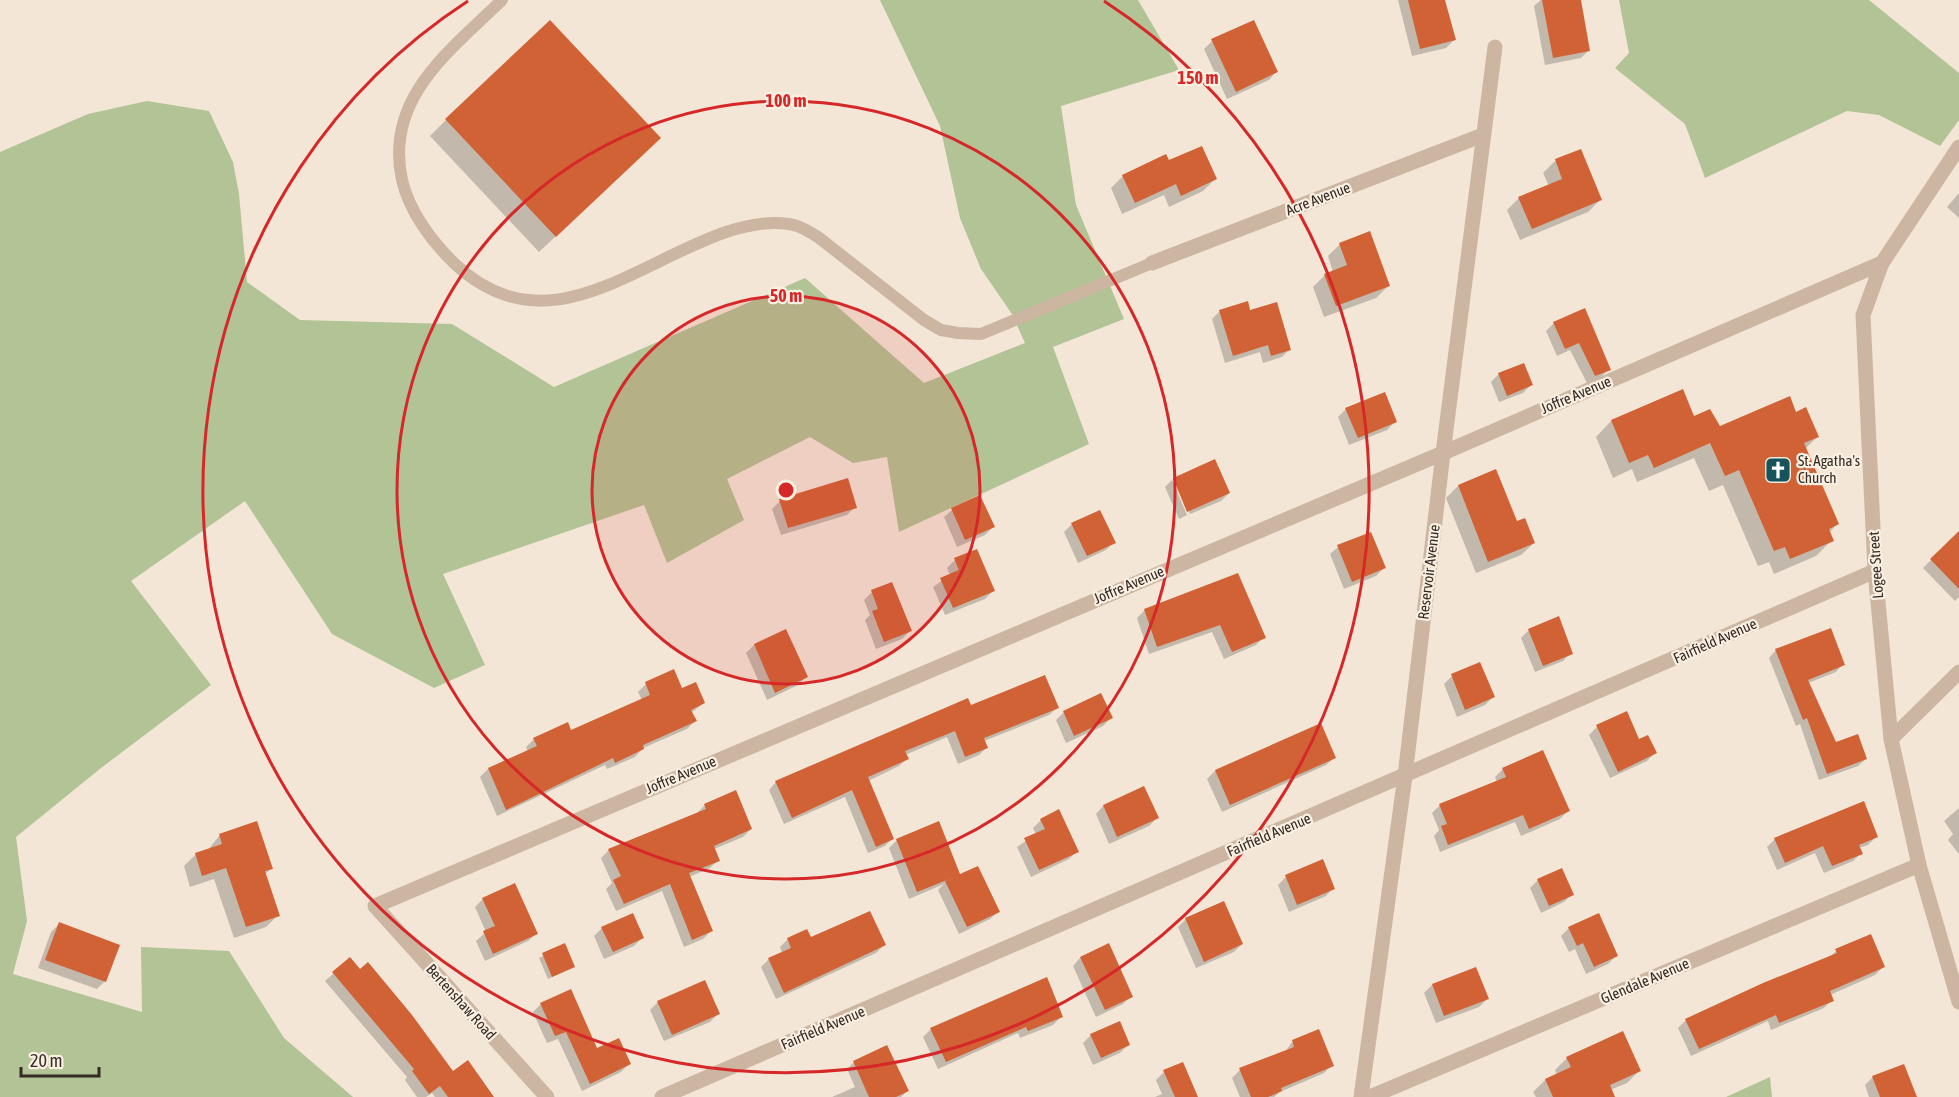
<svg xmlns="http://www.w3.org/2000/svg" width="1959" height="1097" font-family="'Asap Condensed',sans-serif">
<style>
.green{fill:#b2c395}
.shadow{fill:#0003}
.building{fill:#d16236}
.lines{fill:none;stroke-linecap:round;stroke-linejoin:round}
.service{stroke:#ccb6a1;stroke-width:12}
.minor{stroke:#ccb6a1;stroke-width:15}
.tertiary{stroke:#ccb6a1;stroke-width:15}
.ring{fill:none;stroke:#d62828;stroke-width:3}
.labels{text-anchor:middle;stroke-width:4.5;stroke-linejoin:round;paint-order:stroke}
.street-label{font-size:15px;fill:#352b25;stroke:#faf0e2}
.poi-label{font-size:15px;fill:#352b25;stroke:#faf0e2;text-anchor:start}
.centre{fill:#d62828;stroke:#faf0e2;stroke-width:3}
.ring-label{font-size:18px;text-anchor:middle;font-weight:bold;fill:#d62828;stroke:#faf0e2;stroke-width:4.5;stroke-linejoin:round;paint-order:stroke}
</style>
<rect width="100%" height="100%" fill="#f3e6d6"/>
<g class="green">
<polygon points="880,0 1138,0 1179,70 1061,106 1076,205 1124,319 1053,347 1089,444 899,532 887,457 853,463 810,437 727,479 744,520 667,563 644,505 443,574 485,665 434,688 332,634 245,501 131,581 211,685 101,768 16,837 27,921 13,974 142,1012 141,947 229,951 284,1038 353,1097 0,1097 0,152 88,114 147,101 209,111 233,162 239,194 247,282 300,320 452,324 554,387 805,278 924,383 1025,343 1012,314 981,269 960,218 940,126"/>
<polygon points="1619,0 1869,0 1959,73 1959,120 1940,146 1879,115 1847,111 1705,178 1685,124 1615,68 1629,53"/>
<polygon points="1770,1077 1772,1097 1726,1097"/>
</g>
<g class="shadow">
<polygon points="1398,0 1444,0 1454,40 1446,48 1412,56"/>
<polygon points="1541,0 1579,0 1589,50 1581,58 1545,65 1534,6"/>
<polygon points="1212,41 1276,72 1269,80 1227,99 1204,49"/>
<polygon points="446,120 643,154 539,252 430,136"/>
<polygon points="1580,151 1600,200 1588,212 1520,240 1507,210 1519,198 1549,186 1543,173 1555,161"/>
<polygon points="1169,162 1215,179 1203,191 1169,207 1164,195 1122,214 1111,188 1123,176"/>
<polygon points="1959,193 1959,218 1947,207"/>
<polygon points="1340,244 1388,286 1376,298 1324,317 1313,287 1325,275 1333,272 1328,256"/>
<polygon points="1584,310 1609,369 1601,377 1587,383 1570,350 1557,356 1546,331 1554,323"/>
<polygon points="1220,311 1249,311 1290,349 1282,357 1263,363 1260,352 1225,363 1212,319"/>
<polygon points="1499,374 1531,385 1523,393 1499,402 1491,382"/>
<polygon points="1346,409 1395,422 1387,430 1349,445 1338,417"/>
<polygon points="1796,413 1817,437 1805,449 1837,524 1829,533 1832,540 1816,556 1774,574 1769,562 1758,566 1723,485 1709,491 1694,458 1637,482 1632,469 1613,478 1596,437 1611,421 1694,418 1719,428"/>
<polygon points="1215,461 1229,493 1221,501 1190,514 1175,480 1172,480 1187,515 1179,519 1165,487 1173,479"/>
<polygon points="1458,486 1516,523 1534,543 1521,555 1476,573 1446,498"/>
<polygon points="780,501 855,507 847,515 781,535 772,509"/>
<polygon points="952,510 993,527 985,535 957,547 944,517"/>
<polygon points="1072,524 1114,542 1106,550 1078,563 1064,532"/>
<polygon points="1957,535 1959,597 1955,601 1923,568"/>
<polygon points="1338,547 1384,568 1376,576 1344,589 1330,554"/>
<polygon points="955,560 993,591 985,599 945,615 933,587 950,575 947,568"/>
<polygon points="1238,575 1264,637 1256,645 1224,659 1212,632 1149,654 1137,618 1145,610"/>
<polygon points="872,592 910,631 902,639 876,649 865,620 870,615 864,600"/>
<polygon points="1529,630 1571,653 1563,661 1535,672 1521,638"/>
<polygon points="785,631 806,677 798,685 767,700 746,653 754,645"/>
<polygon points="1776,650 1843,664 1836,672 1808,683 1835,744 1866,759 1858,766 1819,780 1800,724 1796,726 1769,658"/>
<polygon points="1480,664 1493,697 1485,705 1457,717 1444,684 1452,676"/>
<polygon points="646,684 681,690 704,703 691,713 695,721 687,729 643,748 635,757 607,769 605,765 497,816 480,777 488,769 528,752 526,747 534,739 571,732 642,700 638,692"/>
<polygon points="1100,695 1111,718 1103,726 1066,743 1056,720 1064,712"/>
<polygon points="970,707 1057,708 1049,715 984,741 986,748 979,755 958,764 947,737 905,755 907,759 899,766 868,781 893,838 885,846 868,853 845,797 784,824 769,790 776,782"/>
<polygon points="1320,725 1334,758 1326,765 1222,812 1207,779 1215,771"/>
<polygon points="1597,727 1639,741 1655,753 1647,761 1610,778 1589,735"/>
<polygon points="1503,769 1568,811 1560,819 1521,836 1515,822 1440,852 1434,836 1439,830 1432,813 1440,805 1497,782 1495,777"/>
<polygon points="1144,788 1157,818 1149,826 1109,844 1096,814 1103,806"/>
<polygon points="705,805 751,829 743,837 714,849 718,860 710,868 689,877 711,931 703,939 684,947 662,891 616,911 606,889 612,883 601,858 609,850 697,813"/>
<polygon points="1959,808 1959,854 1948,840 1953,834 1944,821"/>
<polygon points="1041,820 1077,851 1069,859 1031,877 1017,847 1036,834 1033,828"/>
<polygon points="256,823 272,868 264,875 278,915 266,927 234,938 214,879 190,887 184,866 196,854 208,850 219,836"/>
<polygon points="1876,837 1868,845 1859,848 1861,853 1853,861 1824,873 1815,853 1777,870 1767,847 1775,839"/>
<polygon points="897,840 959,876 998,912 990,919 959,934 938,890 944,884 909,899 889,848"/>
<polygon points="1561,870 1572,894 1564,902 1541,913 1530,888 1538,880"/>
<polygon points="1286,877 1333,888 1326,896 1289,912 1278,885"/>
<polygon points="483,899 536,934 528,941 485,961 476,941 486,932 475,907"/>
<polygon points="1186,919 1242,944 1234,952 1196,968 1178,927"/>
<polygon points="59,924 105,981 97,989 38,968 51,932"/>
<polygon points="602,928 642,938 634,946 604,959 594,936"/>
<polygon points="1569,928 1616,956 1608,964 1586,974 1575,949 1569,952 1561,936"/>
<polygon points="788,939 810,939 884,945 876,953 776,999 761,967 769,959 782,953 780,947"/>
<polygon points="564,945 573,967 548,979 539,958"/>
<polygon points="1836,951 1883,967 1875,975 1830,995 1832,1000 1824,1008 1771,1030 1768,1021 1691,1056 1678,1028 1686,1020 1829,958"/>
<polygon points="1080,958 1131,996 1123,1004 1096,1017 1073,966"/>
<polygon points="350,959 452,1073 493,1097 435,1097 432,1093 426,1097 417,1097 405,1080 407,1077 325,981"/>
<polygon points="1475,969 1487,999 1479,1007 1436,1023 1424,993 1432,985"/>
<polygon points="658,1002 718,1014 710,1022 664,1041 650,1010"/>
<polygon points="541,1004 597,1050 629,1064 621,1072 582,1091 558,1039 547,1043 533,1012"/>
<polygon points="1061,1017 1053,1025 1020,1038 1018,1033 938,1069 923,1037 931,1029"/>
<polygon points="1091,1035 1128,1045 1120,1053 1093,1065 1083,1043"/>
<polygon points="1292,1042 1332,1065 1324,1073 1280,1092 1274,1097 1240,1097 1232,1078 1240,1070 1285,1052"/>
<polygon points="1567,1058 1639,1071 1627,1083 1610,1090 1613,1097 1536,1097 1533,1092 1545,1080 1557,1075 1555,1070"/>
<polygon points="854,1062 907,1091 901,1097 832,1097 855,1087 847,1069"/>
<polygon points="1164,1072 1197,1097 1155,1097 1162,1094 1156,1080"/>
<polygon points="1873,1077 1915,1097 1869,1097 1865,1085"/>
</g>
<g class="building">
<polygon points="1408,0 1445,0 1456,40 1420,49"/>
<polygon points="1542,0 1581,0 1590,51 1553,58"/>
<polygon points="550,20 661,138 556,237 445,119"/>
<polygon points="1254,20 1278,72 1236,92 1211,39"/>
<polygon points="1202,146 1217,179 1181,196 1176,184 1135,203 1122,175 1166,154 1169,160"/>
<polygon points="1581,149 1602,200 1532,229 1518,197 1562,179 1555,159"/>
<polygon points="1370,231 1390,286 1336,306 1324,274 1347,265 1339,243"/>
<polygon points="1248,301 1250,310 1277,302 1291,350 1271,356 1268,345 1233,356 1219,310"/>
<polygon points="1585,308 1611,370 1595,376 1579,343 1565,349 1553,322"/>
<polygon points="1524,363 1533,385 1507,396 1498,373"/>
<polygon points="1683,389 1694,416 1710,409 1720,426 1790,396 1796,412 1806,407 1819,437 1804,443 1839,524 1829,529 1834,541 1790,559 1785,547 1774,551 1739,470 1725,476 1710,443 1654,468 1648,455 1629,463 1611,420"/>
<polygon points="1385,392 1397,422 1358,438 1345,408"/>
<polygon points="1215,459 1230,493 1187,512 1173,478"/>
<polygon points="1496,469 1517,521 1525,518 1535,543 1488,562 1458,485"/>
<polygon points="848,478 857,508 788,528 779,499"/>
<polygon points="980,495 995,527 965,540 951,508"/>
<polygon points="1100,510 1116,543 1087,556 1071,523"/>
<polygon points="1959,531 1959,589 1930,559"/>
<polygon points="1371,532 1386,568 1352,582 1337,545"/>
<polygon points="977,549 995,591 953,608 940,578 959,570 954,558"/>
<polygon points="1238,573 1266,638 1232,652 1220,625 1157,647 1144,609"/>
<polygon points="892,582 912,631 884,642 872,611 878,609 871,590"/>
<polygon points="1559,616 1573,654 1543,666 1528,629"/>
<polygon points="1831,628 1845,665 1808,680 1836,742 1858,734 1867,759 1827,774 1807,718 1803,720 1775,649"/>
<polygon points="786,629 808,677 775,693 754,644"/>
<polygon points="1480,662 1495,697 1465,710 1451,674"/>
<polygon points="674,669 682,688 696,682 705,703 691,710 697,721 643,745 644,749 615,763 613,758 506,810 488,768 537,746 533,738 568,722 571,730 650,695 645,682"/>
<polygon points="1045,675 1059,708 984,738 988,748 965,757 955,731 905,751 909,759 868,777 894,839 876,847 852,790 792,818 775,781 968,698 971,705"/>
<polygon points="1101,693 1113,718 1074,736 1063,711"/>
<polygon points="1627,711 1639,739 1648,735 1657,753 1618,772 1596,725"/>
<polygon points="1321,723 1336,758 1230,805 1215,770"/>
<polygon points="1543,750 1570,811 1529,829 1523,815 1448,845 1441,826 1447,824 1439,804 1506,777 1502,768"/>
<polygon points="1144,786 1159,818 1117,837 1103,805"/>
<polygon points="736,790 752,829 714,846 720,861 689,873 713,931 692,940 670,884 624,904 613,880 621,876 608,849 706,809 704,804"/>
<polygon points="1864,801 1878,837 1859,845 1863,854 1832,866 1823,846 1785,863 1774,838"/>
<polygon points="1059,809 1079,852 1039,870 1024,838 1045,829 1040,819"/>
<polygon points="257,821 273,869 265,871 280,916 246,927 226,868 202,876 195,853 222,844 219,834"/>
<polygon points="939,821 960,874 978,866 1000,912 967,927 945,881 957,876 917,892 896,839"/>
<polygon points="1323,859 1335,889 1297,905 1285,875"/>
<polygon points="1562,868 1574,895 1549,906 1537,879"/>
<polygon points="515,883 538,934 493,954 483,931 495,926 482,898"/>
<polygon points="1224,901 1243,944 1204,962 1185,918"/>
<polygon points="870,911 886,945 784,993 768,958 791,948 787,938 807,929 811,937"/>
<polygon points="633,913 644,938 613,952 601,927"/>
<polygon points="1599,913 1618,956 1594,967 1583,943 1577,946 1568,927"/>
<polygon points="59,922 120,945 106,982 45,960"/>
<polygon points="1871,934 1885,967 1830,991 1834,1001 1779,1023 1776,1015 1699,1049 1685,1019 1763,983 1837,953 1835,949"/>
<polygon points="565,943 575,967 552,977 542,953"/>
<polygon points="1109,943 1133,997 1105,1010 1080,957"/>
<polygon points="350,957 360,969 368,962 412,1015 453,1071 468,1060 494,1097 448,1097 440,1086 429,1094 412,1071 414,1069 332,972"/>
<polygon points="1476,967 1489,999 1444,1016 1432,984"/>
<polygon points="1047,977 1063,1017 1028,1031 1026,1027 946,1062 930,1028"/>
<polygon points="705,980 720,1014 672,1035 657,1001"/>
<polygon points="571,989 597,1048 619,1038 631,1064 590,1084 566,1032 555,1036 540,1003"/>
<polygon points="1120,1021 1130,1045 1101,1058 1090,1034"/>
<polygon points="1319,1029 1334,1066 1281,1088 1282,1091 1268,1097 1251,1097 1239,1068 1294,1047 1292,1040"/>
<polygon points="1623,1031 1641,1071 1610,1085 1615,1097 1553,1097 1545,1079 1571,1067 1566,1057"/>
<polygon points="887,1045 909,1091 896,1097 869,1097 853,1061"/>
<polygon points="1183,1062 1198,1097 1175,1097 1163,1070"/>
<polygon points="1904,1064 1917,1097 1880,1097 1872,1076"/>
</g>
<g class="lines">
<path class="service" d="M502 0C450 51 384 98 402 180 409 211 432 242 455 264 546 349 633 264 726 232 748 225 775 219 797 226 804 228 811 233 818 237L924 320 941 330 958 333 981 334 1152 263"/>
<g class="minor">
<polyline points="1152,263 1483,135"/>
<polyline points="1891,739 1959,672"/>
<polyline points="547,1097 375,906 1443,453 1882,263"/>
<polyline points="662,1097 1875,571"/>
<polyline points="1361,1097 1405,776 1443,453 1495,47"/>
<polyline points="1370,1097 1919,865"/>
</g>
<polyline class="tertiary" points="1959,147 1882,263 1863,315 1875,571 1891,739 1919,865 1959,1002"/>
</g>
<circle cx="786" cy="490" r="194" fill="#d62828" fill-opacity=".12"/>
<g class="ring">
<circle cx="786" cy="490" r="194"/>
<circle cx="786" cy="490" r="389"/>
<path d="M1104 1A583 583 0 1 1 468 1"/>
</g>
<defs>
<symbol id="church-square" viewBox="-11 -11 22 22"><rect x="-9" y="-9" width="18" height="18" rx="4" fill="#17535a" stroke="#faf0e2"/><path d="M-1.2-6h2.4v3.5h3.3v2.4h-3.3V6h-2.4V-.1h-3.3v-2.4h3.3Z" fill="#fff"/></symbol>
</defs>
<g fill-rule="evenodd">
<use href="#church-square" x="1763" y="455" width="30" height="30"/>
</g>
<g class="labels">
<g class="street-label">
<text transform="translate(1318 199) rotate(-21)" y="5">Acre Avenue</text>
<text transform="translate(1576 395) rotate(-23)" y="5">Joffre Avenue</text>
<text transform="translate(1876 565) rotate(-94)" y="5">Logee Street</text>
<text transform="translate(1429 572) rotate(-83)" y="5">Reservoir Avenue</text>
<text transform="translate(1129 585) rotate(-23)" y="5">Joffre Avenue</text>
<text transform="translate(1715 641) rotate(-24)" y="5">Fairfield Avenue</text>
<text transform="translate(681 775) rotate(-23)" y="5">Joffre Avenue</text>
<text transform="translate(1269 835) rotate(-23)" y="5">Fairfield Avenue</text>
<text transform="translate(1645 981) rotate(-23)" y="5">Glendale Avenue</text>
<text transform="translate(461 1002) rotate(48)" y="5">Bertenshaw Road</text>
<text transform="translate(823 1028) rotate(-23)" y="5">Fairfield Avenue</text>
</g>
<g class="poi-label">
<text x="1798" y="466">St. Agatha's<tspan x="1798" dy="17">Church</tspan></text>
</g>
</g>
<circle cx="786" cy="490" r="9" class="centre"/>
<g class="ring-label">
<text x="1198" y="84">150 m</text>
<text x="786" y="107">100 m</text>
<text x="786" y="302">50 m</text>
</g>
<path d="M21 1067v9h78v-9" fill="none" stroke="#352b25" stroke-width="3"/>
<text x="30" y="1067" font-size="18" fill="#352b25" stroke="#faf0e2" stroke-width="4.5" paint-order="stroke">20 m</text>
</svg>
